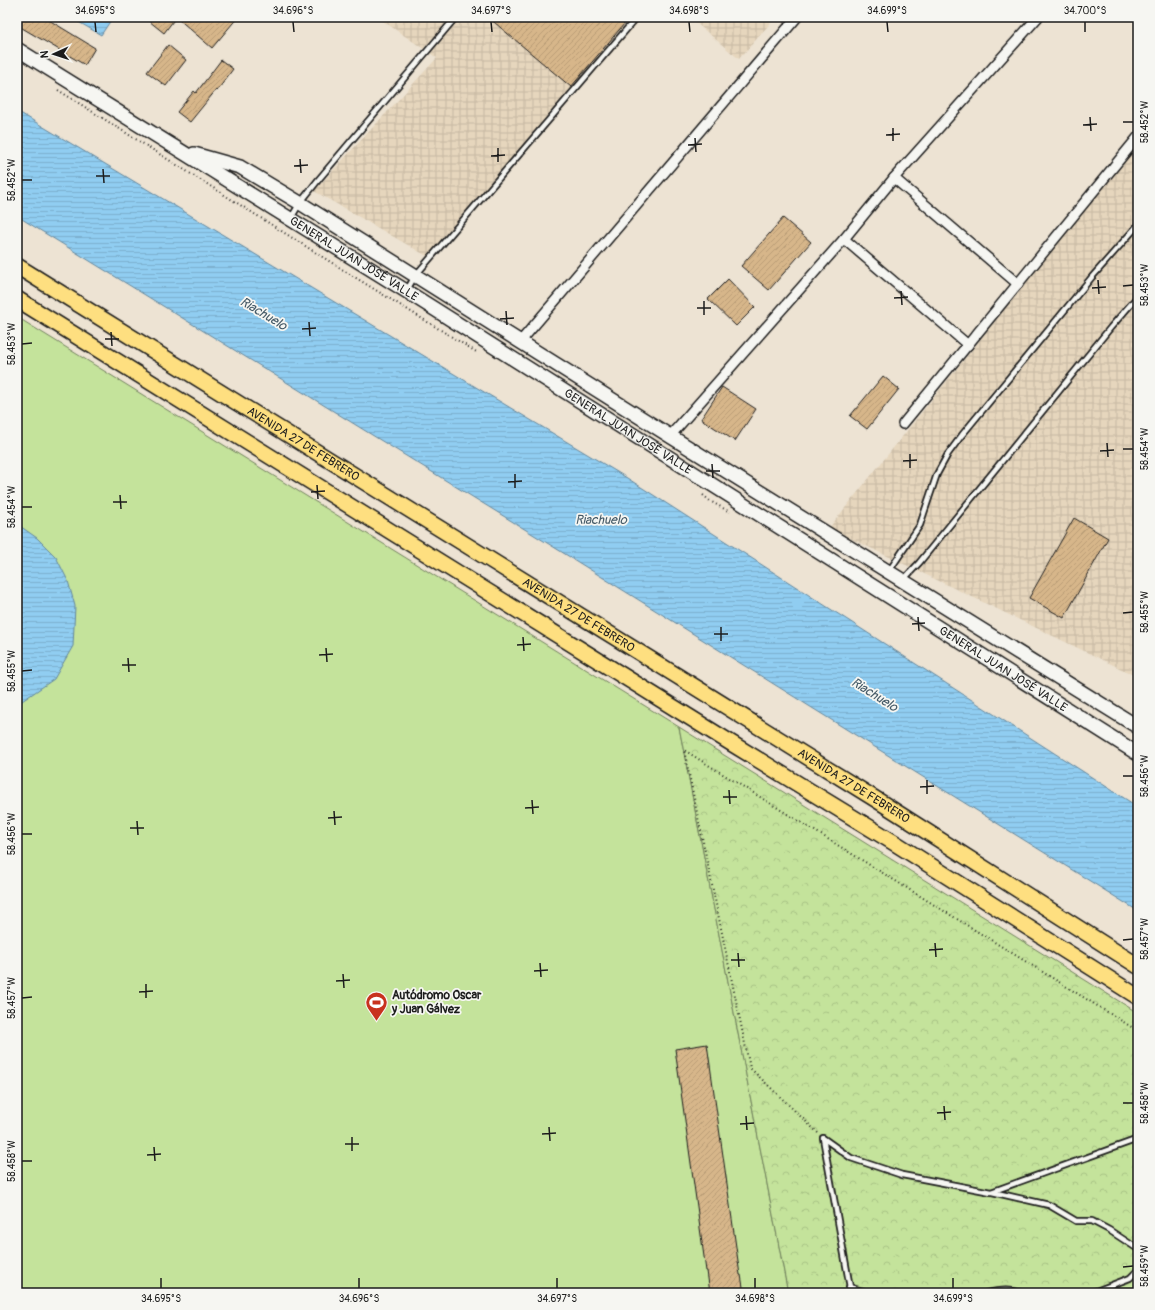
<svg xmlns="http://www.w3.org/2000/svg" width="1155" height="1310" font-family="Pangolin,sans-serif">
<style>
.industrial{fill:url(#industrial-grid)}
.grass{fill:#c4e39b;stroke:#70805c}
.park{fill:url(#park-crowns);stroke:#70805c}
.water{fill:url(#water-rules);stroke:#62869c}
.building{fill:url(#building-hatch);stroke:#1c1c1c}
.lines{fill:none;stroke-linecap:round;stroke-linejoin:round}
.lane-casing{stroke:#1c1c1c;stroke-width:8}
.street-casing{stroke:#1c1c1c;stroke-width:12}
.secondary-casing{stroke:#1c1c1c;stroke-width:16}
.primary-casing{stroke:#1c1c1c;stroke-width:18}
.path{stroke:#1c1c1c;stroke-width:2;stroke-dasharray:1 3;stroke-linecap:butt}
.lane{stroke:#f6f6f2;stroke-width:4.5}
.street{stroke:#f6f6f2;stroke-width:9}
.secondary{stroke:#f6f6f2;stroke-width:13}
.primary{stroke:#fedf80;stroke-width:15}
.ticks{fill:none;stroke:#1c1c1c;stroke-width:1.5}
.labels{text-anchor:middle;stroke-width:3.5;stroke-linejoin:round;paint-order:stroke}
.street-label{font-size:12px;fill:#1c1c1c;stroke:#f6f6f2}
.poi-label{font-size:12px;font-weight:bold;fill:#1c1c1c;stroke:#f6f6f2;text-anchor:start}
.water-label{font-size:13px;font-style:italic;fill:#455a67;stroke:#f6f6f2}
.neatline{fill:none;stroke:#1c1c1c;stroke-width:1.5}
.ticks-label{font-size:10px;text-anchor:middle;fill:#1c1c1c}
</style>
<defs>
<pattern id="industrial-grid" width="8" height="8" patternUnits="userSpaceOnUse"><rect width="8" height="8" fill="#e6d6bd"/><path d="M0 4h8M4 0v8" fill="none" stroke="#c5b7a2"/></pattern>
<pattern id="park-crowns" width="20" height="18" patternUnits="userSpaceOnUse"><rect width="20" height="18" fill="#c4e39b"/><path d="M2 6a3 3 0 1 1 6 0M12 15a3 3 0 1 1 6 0" fill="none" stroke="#a8c285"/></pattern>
<pattern id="water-rules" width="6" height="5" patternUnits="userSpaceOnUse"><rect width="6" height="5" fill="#90cdf1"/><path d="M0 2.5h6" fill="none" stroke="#7cafce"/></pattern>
<pattern id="building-hatch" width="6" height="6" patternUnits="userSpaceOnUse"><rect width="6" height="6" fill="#d7b68a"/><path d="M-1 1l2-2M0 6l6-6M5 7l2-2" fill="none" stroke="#b89c76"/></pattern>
</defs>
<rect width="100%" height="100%" fill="#ede3d3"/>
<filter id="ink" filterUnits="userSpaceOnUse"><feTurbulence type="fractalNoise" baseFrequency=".025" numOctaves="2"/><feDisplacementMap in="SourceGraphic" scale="8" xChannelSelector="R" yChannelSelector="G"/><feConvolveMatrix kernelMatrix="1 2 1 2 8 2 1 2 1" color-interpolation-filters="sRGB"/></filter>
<g filter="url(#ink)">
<g class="industrial">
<polygon points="377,17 643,17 432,259 314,191 437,58"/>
<polygon points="689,17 776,17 739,59"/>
<polygon points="1138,143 1138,677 829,528"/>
</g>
<polygon class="grass" points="17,317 679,727 788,1293 17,1293"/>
<polygon class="park" points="679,727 1138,1013 1138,1293 788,1293"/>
<g class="water">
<polygon points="70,17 113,17 101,35"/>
<polygon points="17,111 627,478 1138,807 1138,911 565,554 17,216"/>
<polygon points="17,524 37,538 56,557 68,581 75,606 73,646 54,679 22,701 17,703"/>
</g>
<g class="building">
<polygon points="17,17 44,17 95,48 85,65 17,25"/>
<polygon points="144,17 176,17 164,33"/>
<polygon points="176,17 238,17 212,48"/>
<polygon points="488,17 630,17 571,87"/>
<polygon points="168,45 186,60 166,86 147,72"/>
<polygon points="221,60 233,69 217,91 216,90 190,122 177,112 194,91 196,93"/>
<polygon points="783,218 811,242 769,290 741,266"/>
<polygon points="728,279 755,307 736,326 708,299"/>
<polygon points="883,376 899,389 867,429 850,416"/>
<polygon points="722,387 756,409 735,441 701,419"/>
<polygon points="1074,518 1108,538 1064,618 1029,598"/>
<polygon points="707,1044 740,1275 741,1275 744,1293 710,1293 707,1271 706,1271 675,1049"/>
</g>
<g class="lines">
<defs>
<g id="lane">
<polyline points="291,218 300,203 319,179 456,17"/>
<polyline points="407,290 415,276 637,17"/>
<polyline points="889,571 920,525 937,474 948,454 962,435 1092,277 1138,225"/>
<polyline points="903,580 919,563 1111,327 1138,296"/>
<polyline points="992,1192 1049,1205 1076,1221 1092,1221 1109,1230 1138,1249"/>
<polyline points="849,1287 869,1293"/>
<polyline points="851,1293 823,1138 851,1158 902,1175 991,1192 1138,1139"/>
<path d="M987 1293C999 1290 1010 1289 1022 1293"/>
<polyline points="1091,1293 1130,1278 1138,1270"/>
</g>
<g id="street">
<polyline points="894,178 1018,284"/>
<polyline points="844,239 968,345"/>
<polyline points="520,342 797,17"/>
<polyline points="903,424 1138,137"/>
<polyline points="670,436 844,239 894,178 1038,17"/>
</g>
<g id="secondary">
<path id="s1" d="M17 49 406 291 1138 754"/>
<polyline points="194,154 240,167 300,203 670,436 1138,727"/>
</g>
<g id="primary">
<path id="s2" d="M17 266 885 805 1138 966"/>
<polyline points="17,299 731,743 898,845 1138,997"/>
</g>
</defs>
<use href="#lane" class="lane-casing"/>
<use href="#street" class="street-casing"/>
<use href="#secondary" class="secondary-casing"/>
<use href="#primary" class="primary-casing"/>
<g class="path">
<polyline points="58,90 348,273 478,353"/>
<polyline points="703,495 710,501 730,512"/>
<polyline points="818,1133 750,1068 684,750 1138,1031"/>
</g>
<use href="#lane" class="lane"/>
<use href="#street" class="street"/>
<use href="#secondary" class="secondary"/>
<use href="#primary" class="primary"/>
</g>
</g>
<path class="ticks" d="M95 22 96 32M293 22 294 32M491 22 492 32M689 22 690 32M887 22 888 32M1085 22V32M1090 117 1091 131M1123 122H1133M1083 125 1097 124M893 128V141M886 135 900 134M695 138 696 152M688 145 702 144M498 148V162M491 156 505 155M300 159 301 173M294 166 308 165M103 169 104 183M96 176H110M22 180H32M1098 280 1099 294M1123 286 1133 285M1092 288 1106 287M901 291 902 305M894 298 908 297M704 301V315M697 308H711M506 311 507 325M500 319 514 318M309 322 310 336M302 329 316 328M111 332 112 346M105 339H119M22 344 32 343M1107 443 1108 457M1123 449H1133M1100 451 1114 450M910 454V468M903 461 917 460M712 464 713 478M706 471H720M515 474V488M508 482 522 481M317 485 318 499M311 492 325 491M120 495 121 509M113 502H127M22 507H32M1123 613 1133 612M918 617 919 631M912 624 925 623M721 627V641M714 634H728M523 637 524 651M517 645 531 644M326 648 327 662M319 655 333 654M128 658 129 672M122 665H136M22 671 32 670M1123 776H1133M927 780V794M920 787 934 786M729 790 730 804M723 797H737M532 800 533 814M525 808 539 807M334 811 335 825M328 818 342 817M137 821 138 835M130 828H144M22 834H32M1123 940 1133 939M935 943 936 957M929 950 943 949M738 953 739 967M731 960H745M540 963 541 977M534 971 548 970M343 974 344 988M336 981 350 980M146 984V998M139 992 153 991M22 998 32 997M1123 1103H1133M944 1106 945 1120M937 1113 951 1112M746 1116 747 1130M740 1124 754 1123M549 1127 550 1141M542 1134 556 1133M352 1137V1151M345 1144H359M154 1147 155 1161M147 1155 161 1154M22 1161H32M1123 1267 1133 1266M161 1278V1288M359 1278V1288M557 1278V1288M755 1278V1288M953 1278V1288"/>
<defs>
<symbol id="stadium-pin" viewBox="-11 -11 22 30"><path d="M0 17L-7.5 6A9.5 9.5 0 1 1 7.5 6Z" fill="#c8321e" stroke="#f6f6f2"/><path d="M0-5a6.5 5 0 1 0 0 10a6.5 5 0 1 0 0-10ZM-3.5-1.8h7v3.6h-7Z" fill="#fff"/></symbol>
</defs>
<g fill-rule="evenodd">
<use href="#stadium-pin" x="364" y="990" width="25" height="34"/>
</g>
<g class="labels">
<g class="street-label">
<text dy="4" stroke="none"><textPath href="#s1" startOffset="397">GENERAL JUAN JOSÉ VALLE</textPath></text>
<text dy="4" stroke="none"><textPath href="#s1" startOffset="721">GENERAL JUAN JOSÉ VALLE</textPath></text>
<text dy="4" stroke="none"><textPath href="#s2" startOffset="337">AVENIDA 27 DE FEBRERO</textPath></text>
<text dy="4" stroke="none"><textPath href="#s2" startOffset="661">AVENIDA 27 DE FEBRERO</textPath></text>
<text dy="4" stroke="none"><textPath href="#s1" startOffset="1165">GENERAL JUAN JOSÉ VALLE</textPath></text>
<text dy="4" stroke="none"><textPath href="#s2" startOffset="985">AVENIDA 27 DE FEBRERO</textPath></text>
</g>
<g class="poi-label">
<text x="392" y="999">Autódromo Oscar<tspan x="392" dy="14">y Juan Gálvez</tspan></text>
</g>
<g class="water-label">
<text transform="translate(264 313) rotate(31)" y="5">Riachuelo</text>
<text x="601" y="524">Riachuelo</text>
<text transform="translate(875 694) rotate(32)" y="5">Riachuelo</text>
</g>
</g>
<rect width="1155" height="1310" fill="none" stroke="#f6f6f2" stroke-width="44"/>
<g transform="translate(54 54) rotate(267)" stroke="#f6f6f2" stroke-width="3" paint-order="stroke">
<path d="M0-3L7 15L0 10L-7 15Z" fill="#1c1c1c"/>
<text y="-6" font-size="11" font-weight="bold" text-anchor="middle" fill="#1c1c1c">N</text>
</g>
<rect x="22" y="22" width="1111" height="1266" class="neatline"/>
<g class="ticks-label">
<text x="95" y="14">34.695°S</text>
<text x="293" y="14">34.696°S</text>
<text x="491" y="14">34.697°S</text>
<text x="689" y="14">34.698°S</text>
<text x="887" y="14">34.699°S</text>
<text x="1085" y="14">34.700°S</text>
<text transform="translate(1144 122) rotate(-90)" y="4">58.452°W</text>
<text transform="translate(11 180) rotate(-90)" y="4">58.452°W</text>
<text transform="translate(1144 285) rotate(-90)" y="4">58.453°W</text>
<text transform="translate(11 344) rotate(-90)" y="4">58.453°W</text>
<text transform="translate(1144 449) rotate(-90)" y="4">58.454°W</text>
<text transform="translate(11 507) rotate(-90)" y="4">58.454°W</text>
<text transform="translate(1144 612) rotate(-90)" y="4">58.455°W</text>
<text transform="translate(11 671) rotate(-90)" y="4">58.455°W</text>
<text transform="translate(1144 776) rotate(-90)" y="4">58.456°W</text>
<text transform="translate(11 834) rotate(-90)" y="4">58.456°W</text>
<text transform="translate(1144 939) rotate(-90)" y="4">58.457°W</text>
<text transform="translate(11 998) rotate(-90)" y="4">58.457°W</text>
<text transform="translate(1144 1103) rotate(-90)" y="4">58.458°W</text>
<text transform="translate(11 1161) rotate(-90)" y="4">58.458°W</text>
<text transform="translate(1144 1266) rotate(-90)" y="4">58.459°W</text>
<text x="161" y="1302">34.695°S</text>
<text x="359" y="1302">34.696°S</text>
<text x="557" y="1302">34.697°S</text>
<text x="755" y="1302">34.698°S</text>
<text x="953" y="1302">34.699°S</text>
</g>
</svg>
